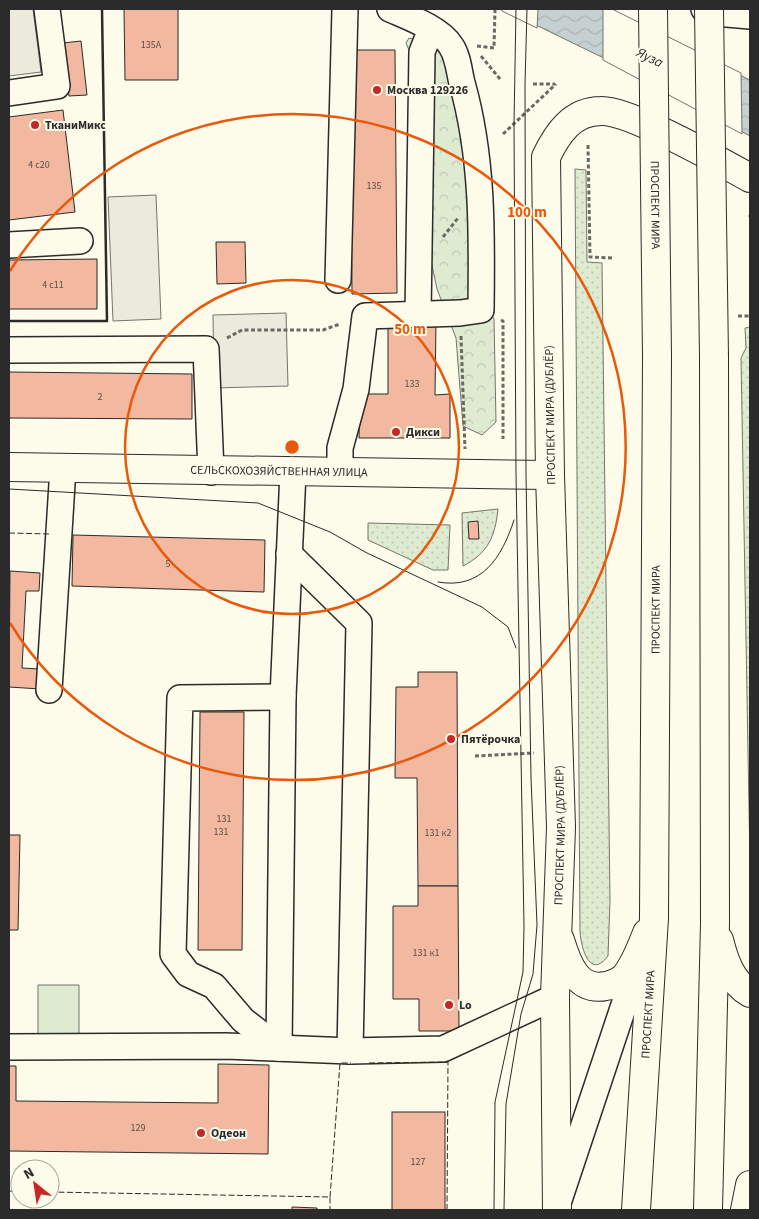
<svg xmlns="http://www.w3.org/2000/svg" width="759" height="1219" font-family="'Source Sans 3',sans-serif">
<style>
.grass{fill:url(#grass-dots);stroke:#74746e}
.forest{fill:url(#forest-crowns);stroke:#74746e}
.park{fill:#deebd1;stroke:#74746e}
.parking{fill:#eceadb;stroke:#74746e}
.water{fill:url(#water-waves);stroke:#74746e}
.pier{fill:#fdfbea;stroke:#74746e}
.building{fill:#f2b8a0;stroke:#2b2b2b}
.lines{fill:none;stroke-linecap:round;stroke-linejoin:round}
.minor-casing{stroke:#2b2b2b;stroke-width:28}
.major-casing{stroke:#2b2b2b;stroke-width:30}
.path{stroke:#6a6964;stroke-width:3;stroke-dasharray:4 2.5;stroke-linecap:butt}
.minor{stroke:#fdfbea;stroke-width:25}
.major{stroke:#fdfbea;stroke-width:28}
.tram{stroke:#2b2b2b;stroke-width:1}
.major-bridge-casing{stroke:#2b2b2b;stroke-width:30;stroke-linecap:butt}
.major-bridge{stroke:#fdfbea;stroke-width:28}
.fence{stroke:#2b2b2b;stroke-width:1;stroke-dasharray:6 2.5;stroke-linecap:butt}
.wall{stroke:#2b2b2b;stroke-width:2.5}
.ring{fill:none;stroke:#e8590c;stroke-width:2.5}
.poi-dot{fill:#c62828;stroke:#fdfbea;stroke-width:2}
.labels{text-anchor:middle;stroke-width:4;stroke-linejoin:round;paint-order:stroke}
.number-label{font-size:10px;fill:#5d4e48}
.poi-label{font-size:12px;font-weight:bold;fill:#2b2b2b;stroke:#fdfbea;text-anchor:start}
.street-label{font-size:12px;fill:#2b2b2b;stroke:#fdfbea}
.water-label{font-size:14px;font-style:italic;fill:#2b2b2b;stroke:#fdfbea}
.centre{fill:#e8590c;stroke:#fdfbea;stroke-width:2.5}
.ring-label{font-size:15px;text-anchor:middle;font-weight:bold;fill:#e8590c;stroke:#fdfbea;stroke-width:4;stroke-linejoin:round;paint-order:stroke}
</style>
<defs>
<pattern id="grass-dots" width="8" height="8" patternUnits="userSpaceOnUse" patternTransform="scale(1.25)"><rect width="8" height="8" fill="#deebd1"/><path d="M2 2h.1M6 6h.1" fill="none" stroke="#bfcab4" stroke-width="1.8" stroke-linecap="round"/></pattern>
<pattern id="forest-crowns" width="20" height="18" patternUnits="userSpaceOnUse" patternTransform="scale(1.25)"><rect width="20" height="18" fill="#deebd1"/><path d="M2 6a3 3 0 1 1 6 0M12 15a3 3 0 1 1 6 0" fill="none" stroke="#bfcab4"/></pattern>
<pattern id="water-waves" width="16" height="10" patternUnits="userSpaceOnUse" patternTransform="scale(1.25)"><rect width="16" height="10" fill="#c7d0d0"/><path d="M0 5q4-4 8 0t8 0" fill="none" stroke="#abb3b3"/></pattern>
</defs>
<rect width="100%" height="100%" fill="#fdfbea"/>
<g class="grass">
<path d="M575 169 586 170 587 262 602 263 610 901 608 956C589 981 581 946 580 932Z"/>
<polygon points="750,327 750,864 741,358 746,348 745,328"/>
<path d="M498 509C495 537 488 553 463 566L462 513Z"/>
<polygon points="368,523 450,525 448,570 433,570 368,540"/>
</g>
<polygon class="forest" points="409,38 436,45 473,72 473,282 494,319 496,422 482,435 463,426 456,338 437,289 427,242 428,95 406,43"/>
<polygon class="park" points="38,985 79,985 79,1036 38,1037"/>
<g class="parking">
<polygon points="9,9 33,9 41,72 9,76"/>
<polygon points="156,195 161,319 113,321 108,197"/>
<polygon points="286,313 288,386 214,388 213,315"/>
</g>
<polygon class="water" points="503,9 606,9 750,80 750,136 614,63"/>
<g class="pier">
<polygon points="501,9 538,9 537,28 502,11"/>
<polygon points="603,9 612,9 741,73 742,134 603,60"/>
</g>
<g class="building">
<polygon points="124,9 178,9 178,80 125,80"/>
<polygon points="81,41 87,95 69,96 63,43"/>
<polygon points="350,50 395,50 397,293 352,294"/>
<polygon points="63,110 75,212 9,220 9,117"/>
<polygon points="216,242 245,242 246,283 217,284"/>
<polygon points="97,259 97,309 9,309 9,260"/>
<polygon points="388,321 436,321 435,395 450,394 450,438 359,438 360,394 388,394"/>
<polygon points="9,372 192,374 192,419 9,418"/>
<polygon points="478,521 479,539 469,539 468,522"/>
<polygon points="73,535 265,540 264,592 72,586"/>
<polygon points="10,571 40,573 39,591 26,591 22,668 40,669 40,689 9,687"/>
<polygon points="418,672 457,672 458,886 418,886 417,778 395,778 396,687 418,687"/>
<polygon points="200,712 244,712 242,950 198,950"/>
<polygon points="9,835 20,835 18,930 9,930"/>
<polygon points="418,886 458,886 459,1031 419,1031 419,999 393,999 393,906 418,906"/>
<polygon points="218,1064 269,1065 268,1154 9,1151 9,1066 16,1066 16,1101 218,1103"/>
<rect x="392" y="1112" width="53" height="98"/>
<polygon points="292,1207 317,1208 317,1210 292,1210"/>
</g>
<g class="lines">
<defs>
<g id="minor">
<polyline points="704,9 715,13 750,16"/>
<polyline points="9,93 57,86 47,9"/>
<polyline points="9,245 80,241"/>
<polyline points="338,280 345,9"/>
<polyline points="418,315 422,52 431,29"/>
<polyline points="9,350 206,349 211,472"/>
<path d="M340 472V448L356 389 365 316 460 313 481 310C482 233 483 157 462 83 459 71 458 56 451 46 441 29 408 17 390 9"/>
<polyline points="289,554 359,623 350,1051"/>
<polyline points="49,690 63,468"/>
<polyline points="9,1047 226,1046 350,1051 443,1049 555,997"/>
<polyline points="279,1048 283,697 293,472"/>
<polyline points="279,1048 243,1020 214,986 188,974 173,954 180,698 283,697"/>
<polyline points="559,1200 639,960"/>
</g>
<g id="major">
<path id="s1" d="M9 467 550 475"/>
<path d="M560 940C567 963 577 992 606 986 613 985 619 982 624 978 635 965 641 948 647 933"/>
<path d="M719 940C724 960 731 982 750 993"/>
<path id="s2" d="M557 1210 555 997 561 827 550 475 546 157C557 134 572 111 601 111 630 110 721 162 750 178"/>
<path id="s3" d="M636 1210 654 918 657 357"/>
<polyline points="708,1210 715,923 714,357"/>
<polyline points="745,1210 750,1185"/>
</g>
</defs>
<use href="#minor" class="minor-casing"/>
<use href="#major" class="major-casing"/>
<g class="path">
<polyline points="477,46 494,48 495,9"/>
<polyline points="481,56 500,79"/>
<polyline points="533,84 555,84"/>
<polyline points="503,134 556,84"/>
<polyline points="588,145 590,257 614,258"/>
<polyline points="750,215 750,217"/>
<polyline points="443,237 458,218"/>
<polyline points="738,316 750,316"/>
<polyline points="501,320 503,321 503,439"/>
<polyline points="461,336 465,449"/>
<polyline points="227,338 242,330 323,330 340,324"/>
<polyline points="475,756 534,753"/>
</g>
<use href="#minor" class="minor"/>
<use href="#major" class="major"/>
<g class="tram">
<polyline points="9,489 258,503 330,532 367,553 482,607 508,627 516,648"/>
<path d="M438 582C482 590 502 557 514 520"/>
<polyline points="494,1210 495,1102 523,972 524,926 516,474 514,124 516,9"/>
<polyline points="504,1210 506,1104 521,1014 533,974 537,925 531,778 526,474 525,84 527,9"/>
</g>
<defs>
<g id="major-bridge">
<path id="s4" d="M653 9 657 357"/>
<polyline points="709,9 714,357"/>
</g>
</defs>
<use href="#major-bridge" class="major-bridge-casing"/>
<use href="#major-bridge" class="major-bridge"/>
<g class="fence">
<polyline points="9,533 51,534"/>
<polyline points="369,1063 448,1062 447,1210"/>
<polyline points="9,1191 20,1192"/>
<polyline points="50,1192 330,1197 330,1210"/>
<polyline points="330,1197 340,1063 351,1063"/>
</g>
<polyline class="wall" points="9,321 107,321 102,9"/>
</g>
<g class="ring">
<circle cx="292" cy="447" r="167"/>
<path d="M10 271A333 333 0 1 1 10 623"/>
</g>
<g class="poi-dot">
<circle cx="377" cy="90" r="5"/>
<circle cx="35" cy="125" r="5"/>
<circle cx="396" cy="432" r="5"/>
<circle cx="451" cy="739" r="5"/>
<circle cx="449" cy="1005" r="5"/>
<circle cx="201" cy="1133" r="5"/>
</g>
<g class="labels">
<g class="number-label">
<text x="151" y="48">135А</text>
<text x="39" y="168">4 с20</text>
<text x="374" y="189">135</text>
<text x="53" y="288">4 с11</text>
<text x="412" y="387">133</text>
<text x="100" y="400">2</text>
<text x="168" y="567">5</text>
<text x="224" y="822">131</text>
<text x="221" y="835">131</text>
<text x="438" y="836">131 к2</text>
<text x="426" y="956">131 к1</text>
<text x="138" y="1131">129</text>
<text x="418" y="1165">127</text>
</g>
<g class="poi-label">
<text x="387" y="94">Москва 129226</text>
<text x="45" y="129">ТканиМикс</text>
<text x="406" y="436">Дикси</text>
<text x="461" y="743">Пятёрочка</text>
<text x="459" y="1009">Lo</text>
<text x="211" y="1137">Одеон</text>
</g>
<g class="street-label">
<text dy="4" stroke="none"><textPath href="#s4" startOffset="196">ПРОСПЕКТ МИРА</textPath></text>
<text transform="translate(550 415) rotate(-91)" y="4">ПРОСПЕКТ МИРА (ДУБЛЁР)</text>
<text dy="4" stroke="none"><textPath href="#s1" startOffset="270">СЕЛЬСКОХОЗЯЙСТВЕННАЯ УЛИЦА</textPath></text>
<text dy="4" stroke="none"><textPath href="#s3" startOffset="601">ПРОСПЕКТ МИРА</textPath></text>
<text dy="4" stroke="none"><textPath href="#s2" startOffset="375">ПРОСПЕКТ МИРА (ДУБЛЁР)</textPath></text>
<text dy="4" stroke="none"><textPath href="#s3" startOffset="196">ПРОСПЕКТ МИРА</textPath></text>
</g>
<g class="water-label">
<text transform="translate(650 57) rotate(26)" y="5">Яуза</text>
</g>
</g>
<circle cx="292" cy="447" r="8" class="centre"/>
<g class="ring-label">
<text x="527" y="217">100 m</text>
<text x="410" y="334">50 m</text>
</g>
<rect width="759" height="1219" fill="none" stroke="#2b2b2b" stroke-width="20"/>
<g transform="translate(35 1184) rotate(330)"><circle r="24" fill="#fdfbea" stroke="#a9a89e"/>
<path d="M0-4L9 19L0 12L-9 19Z" fill="#c62828"/>
<text y="-8" font-size="14" font-weight="bold" text-anchor="middle" fill="#2b2b2b">N</text>
</g>
</svg>
